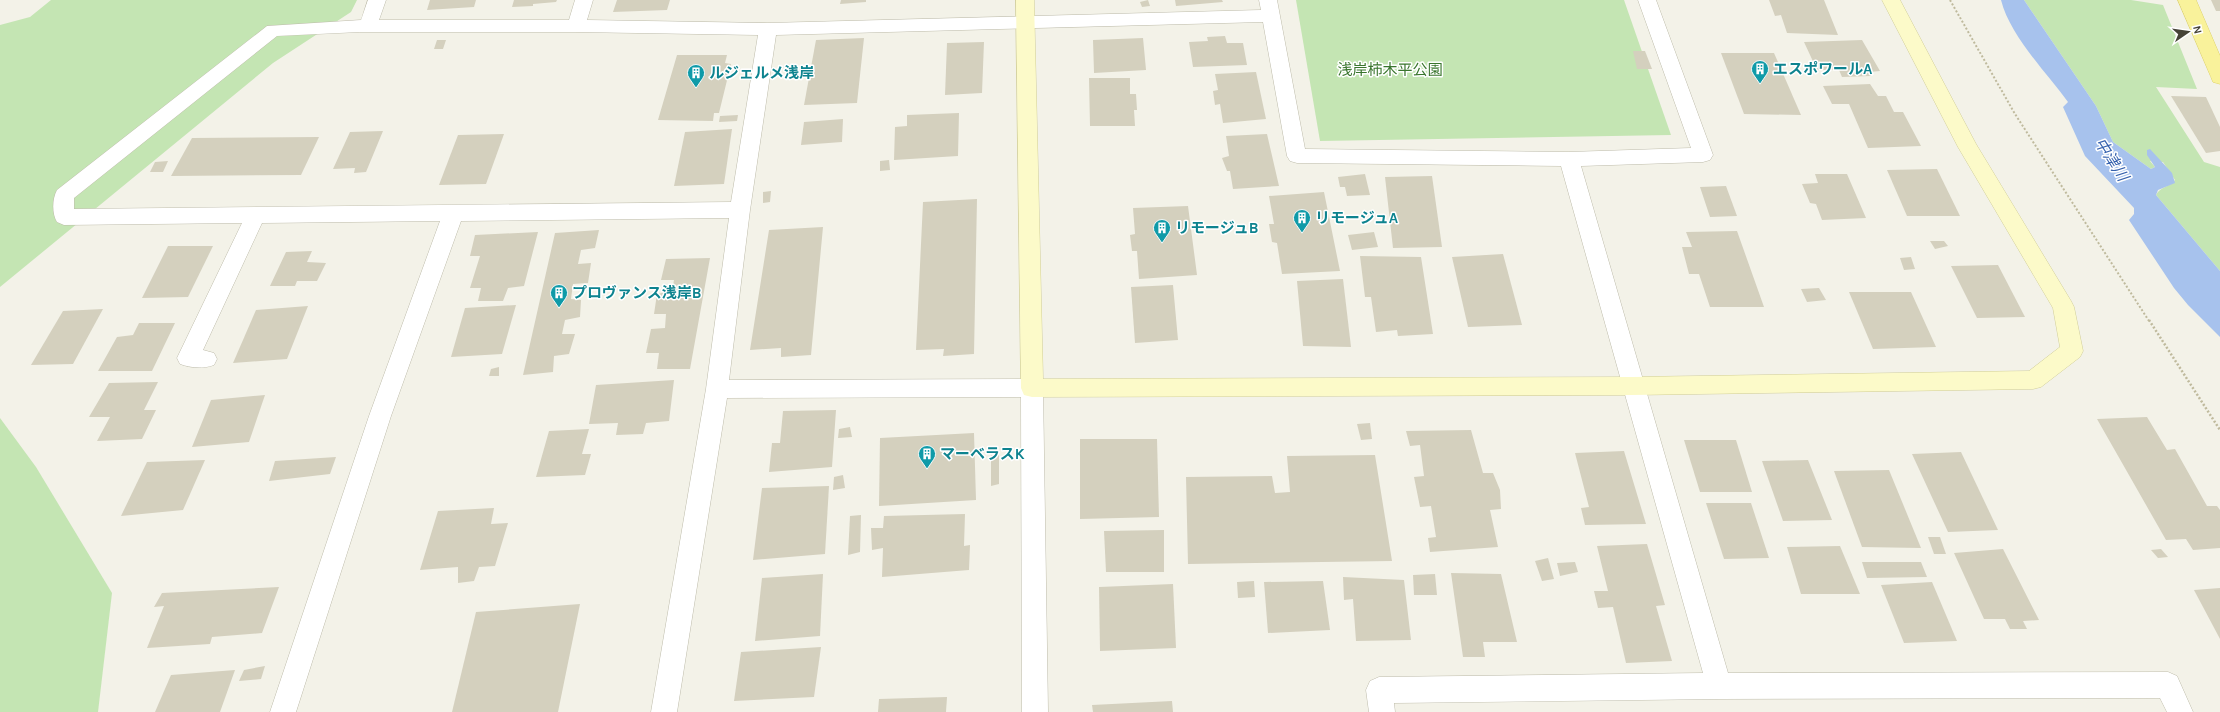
<svg xmlns="http://www.w3.org/2000/svg" width="2220" height="712" font-family="Karla,'Noto Sans JP',sans-serif">
<style>
.green{fill:#c4e5b3}
.water{fill:#a7c2ed}
.building{fill:#d4d0be}
.lines{fill:none;stroke-linecap:round;stroke-linejoin:round}
.street-casing{stroke:#bebcab;stroke-width:1}
.secondary-casing{stroke:#d1ce99;stroke-width:1}
.primary-casing{stroke:#ded36b;stroke-width:1}
.path-far1{stroke:#bfba9d;stroke-width:2;stroke-dasharray:2 2;stroke-linecap:butt}
.path{stroke:#bfba9d;stroke-width:2.5;stroke-dasharray:2 2;stroke-linecap:butt}
.street{fill:#fff;fill-rule:evenodd}
.secondary{fill:#fcfac9;fill-rule:evenodd}
.primary{fill:#f9f29b;fill-rule:evenodd}
.labels{text-anchor:middle;stroke-width:3;stroke-linejoin:round;paint-order:stroke}
.culture-label{font-size:15px;font-weight:bold;fill:#0d838f;stroke:#fff;text-anchor:start}
.park-label{font-size:15px;fill:#39752d;stroke:#fff}
.water-label{font-size:16px;font-style:italic;fill:#3561ad;stroke:#fff}
</style>
<rect width="100%" height="100%" fill="#f3f2e8"/>
<g class="green">
<polygon points="51,0 357,0 351,12 273,63 0,287 0,25 30,17"/>
<polygon points="1296,0 1624,0 1671,135 1320,141"/>
<path d="M2024 0H2131L2163 5 2197 89 2156 87 2204 162 2220 167V271L2156 195C2160 187 2169 187 2175 180L2163 162 2150 161 2155 167 2151 169 2113 142 2096 106Z"/>
<polygon points="0,418 36,467 112,593 98,712 0,712"/>
</g>
<path class="water" d="M2001 0H2024L2096 106 2113 142 2151 169 2155 167 2147 155V150L2150 149 2172 173 2175 183 2158 190 2156 195 2220 271V337L2188 305 2174 288 2129 220 2134 214V208L2085 156 2063 107 2068 102C2047 73 2010 36 2001 0Z"/>
<g class="building">
<polygon points="430,0 476,0 474,7 427,10"/>
<polygon points="514,0 557,0 556,2 533,4 533,6 512,7"/>
<polygon points="617,0 670,0 667,10 613,12"/>
<polygon points="841,0 866,0 866,2 840,4"/>
<polygon points="1148,0 1150,6 1142,7 1140,2"/>
<polygon points="1175,0 1222,0 1223,2 1176,6"/>
<polygon points="1769,0 1824,0 1838,35 1787,33 1781,15 1775,16"/>
<polygon points="2211,0 2220,0 2220,11 2216,11"/>
<polygon points="1225,36 1227,43 1243,43 1247,65 1193,67 1189,42 1208,41 1207,37"/>
<polygon points="864,38 857,103 804,105 816,40"/>
<polygon points="1143,38 1146,70 1094,73 1093,40"/>
<polygon points="437,40 446,40 443,49 434,49"/>
<polygon points="1862,40 1880,71 1869,72 1871,76 1842,77 1839,70 1817,70 1804,42"/>
<polygon points="984,42 982,93 945,95 947,43"/>
<polygon points="1633,51 1645,51 1652,69 1637,69"/>
<polygon points="1721,53 1774,53 1801,115 1744,114"/>
<polygon points="677,55 727,55 725,63 731,64 719,113 714,113 713,121 658,120"/>
<polygon points="1256,72 1266,119 1223,123 1220,104 1215,105 1213,91 1218,90 1215,74"/>
<polygon points="1089,78 1130,78 1130,94 1136,94 1137,110 1134,110 1135,126 1090,126"/>
<polygon points="1870,84 1878,96 1886,96 1894,112 1903,112 1921,146 1868,148 1849,104 1832,104 1823,86"/>
<polygon points="2171,96 2206,97 2220,127 2220,151 2206,153"/>
<polygon points="959,113 958,156 894,160 895,127 907,126 907,115"/>
<polygon points="738,115 737,121 719,122 720,116"/>
<polygon points="843,119 842,142 801,145 804,122"/>
<polygon points="732,129 724,184 674,186 685,132"/>
<polygon points="383,131 366,172 354,173 355,168 333,169 350,132"/>
<polygon points="504,134 486,184 439,185 458,135"/>
<polygon points="1267,134 1279,186 1233,189 1230,171 1227,171 1222,158 1229,156 1226,136"/>
<polygon points="319,137 301,175 171,176 192,138"/>
<polygon points="889,160 890,170 880,171 880,161"/>
<polygon points="168,161 163,172 150,172 155,162"/>
<polygon points="1937,169 1960,216 1907,216 1887,170"/>
<polygon points="1365,174 1370,195 1347,196 1345,187 1340,187 1338,177"/>
<polygon points="1815,174 1847,174 1866,218 1822,220 1816,204 1810,203 1802,184 1818,183"/>
<polygon points="1432,176 1442,247 1393,248 1385,177"/>
<polygon points="1726,186 1737,216 1710,217 1700,187"/>
<polygon points="771,191 770,202 763,203 763,192"/>
<polygon points="1324,192 1340,271 1282,274 1277,243 1272,242 1269,224 1274,224 1269,196"/>
<polygon points="977,199 974,354 943,356 944,349 916,350 923,202"/>
<polygon points="1188,206 1197,275 1139,279 1137,251 1132,251 1130,235 1135,234 1133,208"/>
<polygon points="823,227 811,355 781,357 781,348 750,350 769,230"/>
<polygon points="599,230 595,248 581,250 578,264 591,263 588,283 573,284 571,299 581,300 580,317 565,320 562,334 575,334 569,354 554,356 553,372 523,375 555,233"/>
<polygon points="1737,231 1764,307 1710,307 1699,274 1689,274 1682,247 1692,247 1686,232"/>
<polygon points="538,232 524,286 508,288 503,301 478,301 481,288 470,288 480,256 470,256 475,235"/>
<polygon points="1374,232 1378,247 1352,250 1348,235"/>
<polygon points="1930,241 1944,241 1948,246 1935,249"/>
<polygon points="168,246 213,246 188,297 142,298"/>
<polygon points="312,251 307,262 326,263 317,281 297,281 295,286 270,286 286,252"/>
<polygon points="1503,254 1522,325 1468,327 1452,257"/>
<polygon points="1360,256 1421,257 1433,334 1398,336 1397,330 1376,332 1371,297 1365,297"/>
<polygon points="1911,257 1915,269 1904,270 1900,258"/>
<polygon points="710,258 690,369 657,369 659,353 646,353 651,329 665,328 666,314 654,314 657,294 672,291 674,280 661,280 666,259"/>
<polygon points="1998,265 2025,317 1977,318 1951,266"/>
<polygon points="1343,279 1351,347 1303,346 1297,281"/>
<polygon points="1173,285 1178,340 1135,343 1131,287"/>
<polygon points="1819,288 1826,300 1807,302 1801,289"/>
<polygon points="1849,292 1911,292 1936,347 1873,349"/>
<polygon points="516,305 502,354 451,357 465,308"/>
<polygon points="308,306 287,359 233,363 256,310"/>
<polygon points="103,309 73,364 31,365 63,311"/>
<polygon points="139,323 175,323 152,371 98,371 117,337 133,335"/>
<polygon points="499,367 499,376 489,376 491,369"/>
<polygon points="674,380 669,421 646,423 643,434 616,435 618,423 589,424 596,385"/>
<polygon points="158,382 144,410 156,410 142,439 97,441 110,417 89,417 109,383"/>
<polygon points="265,395 249,442 192,447 211,400"/>
<polygon points="836,410 832,467 769,472 772,443 780,443 783,411"/>
<polygon points="2147,417 2167,450 2175,449 2207,506 2217,506 2220,510 2220,548 2193,550 2186,539 2166,540 2097,419"/>
<polygon points="1370,423 1372,439 1361,440 1357,424"/>
<polygon points="850,427 852,437 838,438 839,429"/>
<polygon points="589,429 582,454 591,454 585,475 536,477 549,431"/>
<polygon points="1471,430 1483,473 1493,473 1500,490 1501,509 1490,510 1498,547 1430,552 1428,538 1436,537 1431,506 1420,507 1414,477 1424,476 1420,445 1410,446 1406,431"/>
<polygon points="974,433 976,500 879,506 880,438"/>
<polygon points="1080,439 1157,439 1159,517 1080,519"/>
<polygon points="1684,440 1736,440 1752,492 1700,492"/>
<polygon points="1624,451 1646,524 1585,525 1581,508 1589,507 1575,453"/>
<polygon points="1961,452 1998,530 1948,532 1912,454"/>
<polygon points="991,455 999,455 999,484 991,486"/>
<polygon points="1375,455 1392,561 1188,564 1186,477 1272,476 1275,493 1290,492 1287,456"/>
<polygon points="336,457 330,474 269,481 275,461"/>
<polygon points="205,460 183,510 121,516 147,462"/>
<polygon points="1808,460 1832,520 1783,521 1762,461"/>
<polygon points="1889,470 1921,548 1862,547 1834,471"/>
<polygon points="843,475 845,488 833,490 834,477"/>
<polygon points="829,486 825,554 753,560 762,488"/>
<polygon points="1706,503 1751,503 1769,558 1724,559"/>
<polygon points="494,508 491,524 508,523 495,566 479,567 474,581 458,583 458,567 420,570 438,511"/>
<polygon points="965,514 964,546 970,545 969,570 882,577 883,548 872,550 871,528 883,528 884,516"/>
<polygon points="861,515 860,552 848,555 850,516"/>
<polygon points="1164,530 1164,572 1106,572 1104,531"/>
<polygon points="1928,537 1940,537 1946,554 1934,554"/>
<polygon points="1647,544 1665,605 1656,606 1672,661 1626,663 1613,607 1598,608 1594,591 1608,591 1597,546"/>
<polygon points="1840,546 1860,594 1801,594 1787,547"/>
<polygon points="2003,549 2039,620 2023,621 2027,629 2010,629 2005,619 1984,619 1954,553"/>
<polygon points="2161,549 2168,557 2158,558 2151,550"/>
<polygon points="1548,558 1554,579 1542,581 1535,561"/>
<polygon points="1575,562 1578,572 1560,576 1557,563"/>
<polygon points="1862,562 1921,562 1927,577 1867,578"/>
<polygon points="1451,573 1501,574 1517,642 1483,642 1485,657 1463,657"/>
<polygon points="823,574 820,636 755,641 762,578"/>
<polygon points="1435,574 1437,595 1414,595 1413,575"/>
<polygon points="1343,577 1404,580 1411,640 1356,641 1353,599 1344,600"/>
<polygon points="1254,581 1255,597 1238,598 1237,582"/>
<polygon points="1323,581 1330,630 1268,633 1264,582"/>
<polygon points="1932,582 1957,641 1904,643 1881,585"/>
<polygon points="1173,584 1176,648 1100,651 1099,587"/>
<polygon points="279,587 262,633 212,637 210,644 147,648 164,606 154,607 162,593"/>
<polygon points="2220,588 2220,639 2194,590"/>
<polygon points="580,604 558,712 452,712 476,612"/>
<polygon points="821,647 814,697 734,701 741,652"/>
<polygon points="265,666 261,679 239,681 244,670"/>
<polygon points="235,670 220,712 155,712 171,675"/>
<polygon points="947,697 946,712 878,712 879,699"/>
<polygon points="1172,701 1173,712 1093,712 1092,705"/>
</g>
<g class="lines">
<defs>
<path id="street" d="M368 0H386L379 20H569L575 0H593L587 20 768 23 1261 10 1259 0H1277L1305 149 1569 152 1691 148 1638 0H1656L1713 155 1710 160 1703 162 1581 166 1728 673 2168 672 2177 676 2193 712H2167L2160 698 1719 699 1394 703 1395 712H1369L1366 690 1370 681 1379 677 1703 673 1561 166 1297 163 1290 161 1287 156 1263 22 776 35 750 210 729 380 1032 379 1040 381 1043 388 1048 712H1022L1021 397 727 398 677 712H651L706 389 729 218 461 221 391 416 296 712H270L369 416 440 221 262 223 203 350 214 353 217 359 214 365C203 369 191 368 180 364L177 358 242 223 64 225 57 222C52 214 52 199 57 190L267 26 361 20ZM360 32H576L758 35 731 202 74 209V198L277 36Z"/>
<polygon id="secondary" points="1016,0 1034,0 1043,379 1632,377 2029,371 2060,347 2053,308 1958,147 1882,0 1900,0 1976,144 2071,301 2074,307 2083,351 2080,357 2041,387 2033,389 1632,395 1032,397 1024,395 1021,388"/>
<polygon id="primary" points="2178,0 2196,0 2220,56 2220,84 2213,82 2211,77"/>
</defs>
<use href="#street" class="street-casing"/>
<use href="#secondary" class="secondary-casing"/>
<use href="#primary" class="primary-casing"/>
<polyline class="path-far1" points="1950,0 2015,114 2149,321"/>
<polyline class="path" points="2149,320 2220,430"/>
<use href="#street" class="street"/>
<use href="#secondary" class="secondary"/>
<use href="#primary" class="primary"/>
</g>
<defs>
<symbol id="building-pin" viewBox="-11 -11 22 30"><path d="M0 17L-7.5 6A9.5 9.5 0 1 1 7.5 6Z" fill="#0f9aa8" stroke="#fff"/><path d="M-4-6H4V6H1V3H-1V6H-4ZM-2.5-4.3h1.7v1.8h-1.7ZM.8-4.3h1.7v1.8H.8ZM-2.5-1h1.7V.8h-1.7ZM.8-1h1.7V.8H.8Z" fill="#fff"/></symbol>
</defs>
<g fill-rule="evenodd">
<use href="#building-pin" x="1750" y="59" width="20" height="27"/>
<use href="#building-pin" x="686" y="63" width="20" height="27"/>
<use href="#building-pin" x="1292" y="208" width="20" height="27"/>
<use href="#building-pin" x="1152" y="218" width="20" height="27"/>
<use href="#building-pin" x="549" y="283" width="20" height="27"/>
<use href="#building-pin" x="917" y="444" width="20" height="27"/>
</g>
<g class="labels">
<g class="culture-label">
<text x="1773" y="74">エスポワールA</text>
<text x="709" y="78">ルジェルメ浅岸</text>
<text x="1315" y="223">リモージュA</text>
<text x="1175" y="233">リモージュB</text>
<text x="572" y="298">プロヴァンス浅岸B</text>
<text x="940" y="459">マーベラスK</text>
</g>
<g class="park-label">
<text x="1390" y="75">浅岸柿木平公園</text>
</g>
<g class="water-label">
<text transform="translate(2112 159) rotate(57)" y="6">中津川</text>
</g>
</g>
<g transform="translate(2188 32) rotate(77)" stroke="#ffffff" stroke-width="3" paint-order="stroke">
<path d="M0-3L7 15L0 10L-7 15Z" fill="#464337"/>
<text y="-6" font-size="11" font-weight="bold" text-anchor="middle" fill="#464337">N</text>
</g>
</svg>
